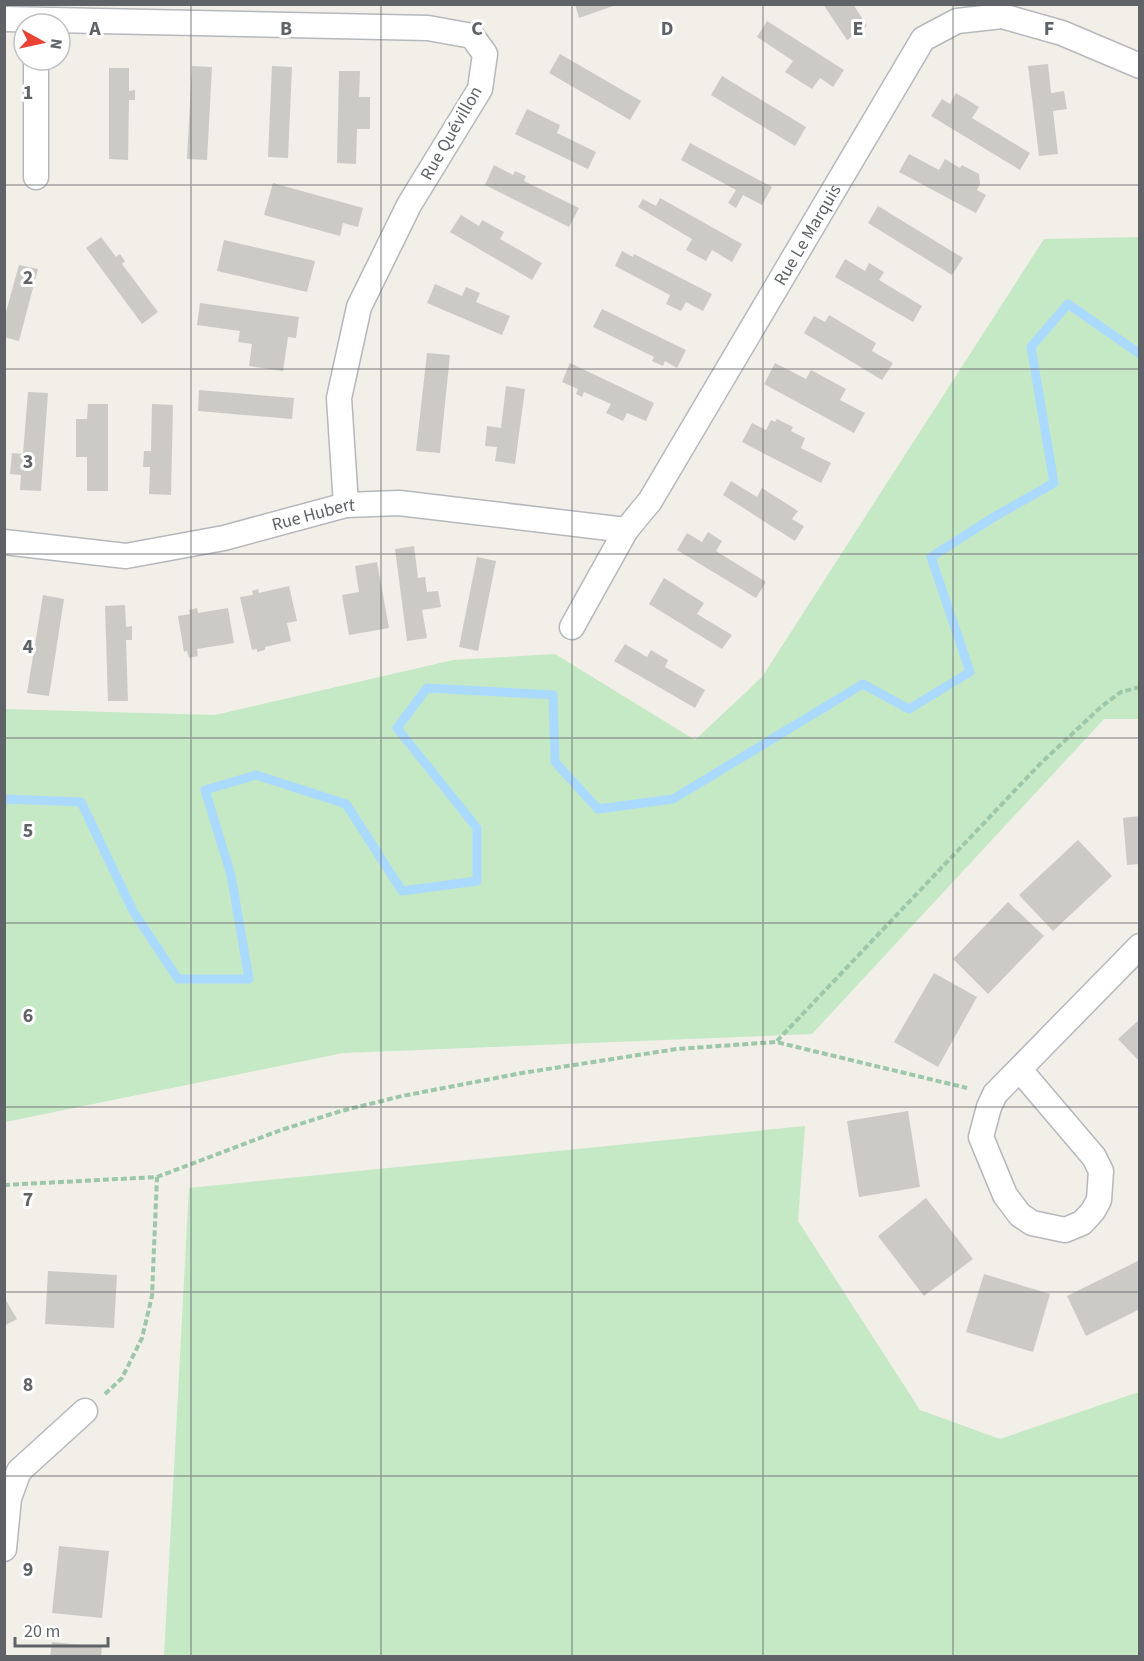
<svg xmlns="http://www.w3.org/2000/svg" width="1144" height="1661" font-family="'Source Sans 3',sans-serif">
<style>
.green{fill:#c5e8c5}
.lines{fill:none;stroke-linecap:round;stroke-linejoin:round}
.stream{stroke:#aadaff;stroke-width:9}
.building{fill:#cccac5}
.street-casing{stroke:#b5b8bc;stroke-width:27}
.path{stroke:#9cc7a9;stroke-width:4;stroke-dasharray:6 3;stroke-linecap:butt}
.street{stroke:#fff;stroke-width:24}
.grid{fill:none;stroke:#5f6368;stroke-width:1.5;stroke-opacity:0.55}
.labels{text-anchor:middle;stroke-width:6;stroke-linejoin:round;paint-order:stroke}
.street-label{font-size:18px;fill:#5f6368;stroke:#fff}
.grid-label{font-size:20px;text-anchor:middle;font-weight:bold;fill:#5f6368;stroke:#fff;stroke-width:6;stroke-linejoin:round;paint-order:stroke}
</style>
<rect width="100%" height="100%" fill="#f1efe8"/>
<g class="green">
<polygon points="1139,237 1139,719 1104,719 812,1034 343,1053 5,1122 5,709 215,715 453,660 555,654 695,740 762,677 1044,239"/>
<polygon points="805,1126 798,1221 920,1410 1000,1439 1139,1392 1139,1656 164,1656 189,1188"/>
</g>
<g class="lines">
<polyline class="stream" points="4,799 81,802 133,911 178,979 249,979 231,875 205,790 256,775 346,804 402,891 477,881 477,828 397,728 427,688 553,695 555,762 598,809 673,799 863,684 909,709 970,672 931,557 994,517 1054,483 1031,347 1068,304 1140,354"/>
</g>
<g class="building">
<polygon points="575,4 616,4 616,5 579,18"/>
<polygon points="823,4 853,4 867,26 847,40"/>
<polygon points="767,21 844,70 833,87 820,78 812,89 785,72 793,61 757,37"/>
<polygon points="560,54 641,101 630,120 549,73"/>
<polygon points="1048,64 1051,93 1064,91 1067,109 1053,111 1058,154 1039,156 1028,66"/>
<polygon points="192,66 212,67 207,160 187,159"/>
<polygon points="272,66 292,67 288,158 268,157"/>
<polygon points="109,68 129,68 129,91 135,90 135,100 129,100 128,160 109,159"/>
<polygon points="339,71 360,71 359,97 370,97 370,129 357,129 356,164 337,163"/>
<polygon points="722,76 806,127 795,146 711,95"/>
<polygon points="956,93 979,107 972,118 1030,153 1020,170 931,116 942,99 950,104"/>
<polygon points="527,109 560,125 557,133 596,152 588,169 515,134"/>
<polygon points="690,143 772,187 762,205 743,195 736,208 728,203 736,190 681,160"/>
<polygon points="909,154 939,170 945,159 960,168 962,165 979,174 980,184 977,190 986,195 976,213 899,172"/>
<polygon points="494,165 513,175 515,171 526,176 524,181 579,208 569,227 485,185"/>
<polygon points="273,183 363,208 358,227 343,223 340,236 264,215"/>
<polygon points="660,198 742,244 732,262 712,250 706,261 686,250 692,239 638,207 643,199 656,206"/>
<polygon points="878,206 963,258 952,275 868,223"/>
<polygon points="461,215 479,226 482,220 504,232 500,239 542,263 532,280 450,232"/>
<polygon points="101,237 116,257 120,254 125,261 122,264 158,312 142,324 86,248"/>
<polygon points="224,240 315,261 307,292 217,271"/>
<polygon points="622,251 633,257 634,254 712,294 703,311 686,302 681,311 666,304 670,295 615,266"/>
<polygon points="845,259 865,271 869,263 884,272 879,280 922,306 913,322 835,277"/>
<polygon points="19,265 38,269 19,341 4,337 4,319"/>
<polygon points="435,284 462,296 466,287 480,293 476,302 510,316 502,335 427,303"/>
<polygon points="200,303 299,317 296,338 288,337 283,371 249,366 252,344 238,342 240,331 197,325"/>
<polygon points="602,309 686,350 677,368 665,361 663,366 652,361 654,357 593,327"/>
<polygon points="829,315 876,343 872,351 893,363 882,380 804,333 814,316 825,322"/>
<polygon points="427,353 450,355 440,453 416,451"/>
<polygon points="570,363 654,403 646,421 627,413 623,421 606,413 611,404 584,392 582,397 576,394 578,389 562,382"/>
<polygon points="775,363 806,379 811,370 846,389 840,400 865,413 854,433 764,384"/>
<polygon points="506,386 525,389 515,464 495,461 497,447 485,446 487,426 501,428"/>
<polygon points="199,390 294,398 292,419 198,411"/>
<polygon points="28,392 48,393 41,491 20,490 21,475 10,474 12,453 23,454"/>
<polygon points="88,404 108,404 108,491 87,491 87,457 76,457 76,419 87,419"/>
<polygon points="152,404 173,405 171,495 149,494 150,467 143,467 144,451 151,451"/>
<polygon points="777,419 793,427 791,431 805,438 801,448 831,463 821,483 742,442 752,423 766,430 771,420 775,422"/>
<polygon points="731,481 757,497 762,488 798,511 792,519 804,526 795,541 723,495"/>
<polygon points="708,532 722,541 716,551 766,582 756,598 677,550 687,533 702,542"/>
<polygon points="414,546 418,578 425,577 427,592 438,591 441,607 422,610 427,638 407,641 395,549"/>
<polygon points="477,557 496,561 478,651 459,647"/>
<polygon points="377,562 389,628 349,635 342,595 359,592 355,566"/>
<polygon points="664,578 704,603 697,614 732,635 722,649 649,604"/>
<polygon points="289,586 297,621 287,623 291,641 265,647 265,650 257,652 257,649 252,650 240,597 253,595 252,591 258,589 259,593"/>
<polygon points="43,595 64,599 49,696 27,693"/>
<polygon points="125,605 126,627 132,626 132,640 126,640 128,701 108,701 105,606"/>
<polygon points="197,608 198,613 228,608 234,643 197,649 198,656 189,658 187,651 184,652 178,616 190,614 189,610"/>
<polygon points="625,644 647,657 651,650 668,660 665,667 705,690 695,708 614,661"/>
<polygon points="1140,816 1140,864 1127,865 1123,818"/>
<polygon points="1078,840 1112,876 1053,931 1019,895"/>
<polygon points="1008,902 1044,936 988,994 953,959"/>
<polygon points="934,973 977,997 938,1067 894,1042"/>
<polygon points="1140,1019 1140,1062 1118,1039"/>
<polygon points="908,1111 920,1187 859,1197 847,1121"/>
<polygon points="926,1198 973,1259 924,1296 878,1236"/>
<polygon points="1140,1260 1140,1309 1086,1336 1067,1296"/>
<polygon points="48,1271 117,1275 114,1328 45,1324"/>
<polygon points="984,1274 1050,1294 1033,1352 966,1332"/>
<polygon points="4,1297 17,1319 4,1326"/>
<polygon points="59,1546 109,1551 102,1618 52,1613"/>
<polygon points="52,1642 102,1647 101,1656 50,1656"/>
</g>
<g class="lines">
<defs>
<g id="street">
<polyline points="4,19 428,28 472,36 485,54 480,89 409,205 359,307 339,398 346,505"/>
<polyline points="36,60 36,177"/>
<path id="s1" d="M4 542 126 556 224 538 346 505 399 503 626 530"/>
<path id="s2" d="M572 627 626 530 650 501 923 39 957 21 1002 16 1062 33 1140 66"/>
<polyline points="1020,1070 1094,1157 1101,1171 1099,1200 1093,1211 1082,1223 1065,1230 1032,1223 1020,1215 1005,1195 981,1137 989,1107 995,1094 1140,946"/>
<polyline points="4,1549 9,1498 19,1471 85,1411"/>
</g>
</defs>
<use href="#street" class="street-casing"/>
<g class="path">
<polyline points="777,1041 1040,764 1102,706 1121,692 1140,687"/>
<polyline points="4,1185 157,1177 281,1130 341,1111 402,1096 522,1073 677,1049 776,1042 967,1088"/>
<polyline points="105,1394 122,1378 142,1338 152,1296 157,1177"/>
</g>
<use href="#street" class="street"/>
</g>
<path class="grid" d="M191 4V1656M381 4V1656M572 4V1656M763 4V1656M953 4V1656M4 185H1140M4 369H1140M4 554H1140M4 738H1140M4 923H1140M4 1107H1140M4 1292H1140M4 1476H1140"/>
<g class="labels">
<g class="street-label">
<text transform="translate(451 133) rotate(-60)" y="6">Rue Quévillon</text>
<text dy="6" stroke="none"><textPath href="#s2" startOffset="458">Rue Le Marquis</textPath></text>
<text dy="6" stroke="none"><textPath href="#s1" startOffset="315">Rue Hubert</textPath></text>
</g>
</g>
<g class="grid-label">
<text x="95" y="35">A</text>
<text x="286" y="35">B</text>
<text x="477" y="35">C</text>
<text x="667" y="35">D</text>
<text x="858" y="35">E</text>
<text x="1049" y="35">F</text>
<text x="28" y="99">1</text>
<text x="28" y="284">2</text>
<text x="28" y="468">3</text>
<text x="28" y="653">4</text>
<text x="28" y="837">5</text>
<text x="28" y="1022">6</text>
<text x="28" y="1206">7</text>
<text x="28" y="1391">8</text>
<text x="28" y="1576">9</text>
</g>
<rect width="1144" height="1661" fill="none" stroke="#5f6368" stroke-width="12"/>
<g transform="translate(42 42) rotate(98)"><circle r="28" fill="#ffffff" stroke="#bfc1c3" stroke-width="1.5"/>
<path d="M0-4.5L10 22L0 15L-10 22Z" fill="#ea4335"/>
<text y="-9" font-size="16" font-weight="bold" text-anchor="middle" fill="#5f6368">N</text>
</g>
<path d="M15 1637v9h93v-9" fill="none" stroke="#5f6368" stroke-width="3"/>
<text x="24" y="1637" font-size="18" fill="#5f6368" stroke="#ffffff" stroke-width="4.5" paint-order="stroke">20 m</text>
</svg>
